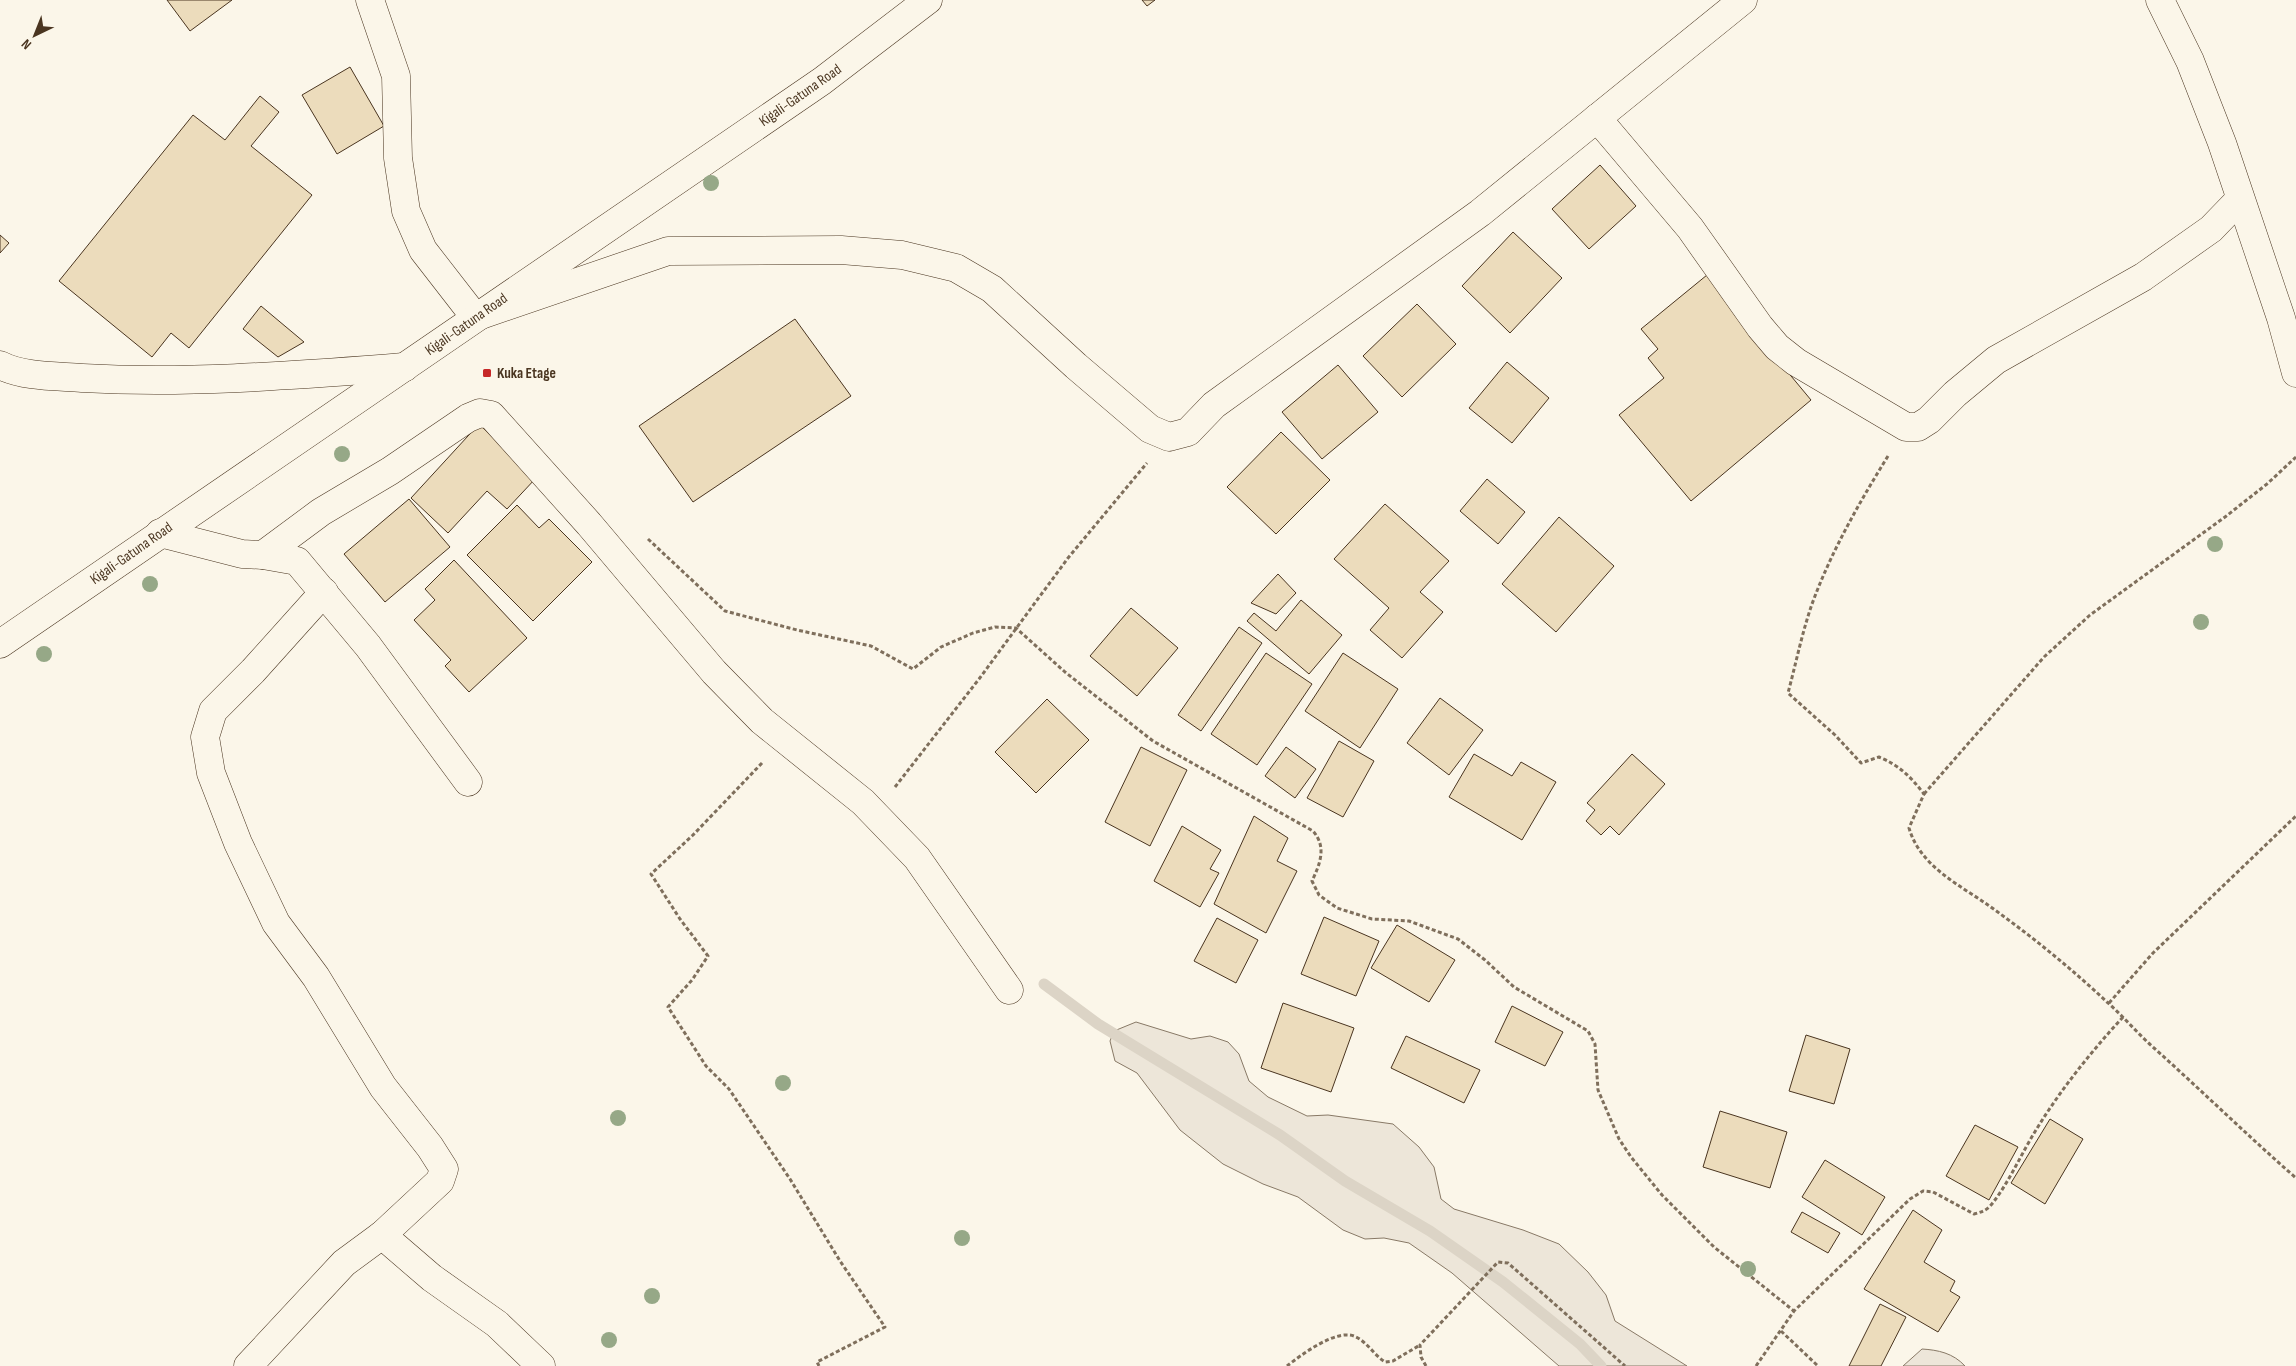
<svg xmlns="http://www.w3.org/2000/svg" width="2296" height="1366" font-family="'Sofia Sans Condensed',sans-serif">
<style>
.green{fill:#ede6d9;stroke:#887966}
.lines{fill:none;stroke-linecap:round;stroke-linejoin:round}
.stream{stroke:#dcd4c6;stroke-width:11}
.building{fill:#ecdcbc;stroke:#4a3520}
.street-casing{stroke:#4a3520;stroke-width:29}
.highway-casing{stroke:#4a3520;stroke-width:29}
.path{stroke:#7f6f5c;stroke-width:3;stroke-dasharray:4 2.5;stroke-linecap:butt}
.street{stroke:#fbf6e9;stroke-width:28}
.highway{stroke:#fbf6e9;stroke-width:28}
.tree{fill:#96a887}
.poi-dot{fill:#c62828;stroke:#fbf6e9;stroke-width:2}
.labels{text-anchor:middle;stroke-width:4;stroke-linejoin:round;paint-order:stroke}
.street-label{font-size:15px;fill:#4a3520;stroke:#fbf6e9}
.poi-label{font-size:15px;font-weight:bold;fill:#4a3520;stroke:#fbf6e9;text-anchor:start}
</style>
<rect width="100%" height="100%" fill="#fbf6e9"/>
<g class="green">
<polygon points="1136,1022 1191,1039 1210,1036 1228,1042 1239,1054 1249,1081 1268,1097 1307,1116 1328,1115 1393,1124 1419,1147 1434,1167 1441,1199 1454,1209 1523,1230 1559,1244 1588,1272 1606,1295 1615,1321 1687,1366 1559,1366 1452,1273 1409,1243 1384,1238 1365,1239 1343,1230 1298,1197 1263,1184 1223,1164 1180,1130 1137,1073 1115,1061 1110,1041 1114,1031"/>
<path d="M1922 1349C1938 1350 1953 1353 1965 1366H1903Z"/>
</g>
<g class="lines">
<polyline class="stream" points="1044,984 1098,1024 1280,1135 1345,1181 1430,1231 1503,1282 1580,1344 1601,1366"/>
</g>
<g class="building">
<polygon points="167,0 232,0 190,31"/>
<polygon points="1142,0 1155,0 1147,6"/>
<polygon points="350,67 384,126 337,154 302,95"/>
<polygon points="260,96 279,112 251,146 312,195 189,348 171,333 152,357 59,281 193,115 225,140"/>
<polygon points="1600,165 1636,206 1589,249 1552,209"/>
<polygon points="1513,232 1562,278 1510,333 1462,286"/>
<polygon points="0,235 9,243 0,253"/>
<polygon points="1707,275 1811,400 1691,501 1619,415 1664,378 1648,358 1658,349 1641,329"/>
<polygon points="1417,304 1456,344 1402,397 1363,356"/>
<polygon points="261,306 304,342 278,357 243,329"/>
<polygon points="795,319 851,396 693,502 639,426"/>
<polygon points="1507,362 1549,398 1512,443 1469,408"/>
<polygon points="1338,365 1378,412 1322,459 1282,412"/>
<polygon points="479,424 536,478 507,509 487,491 448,533 411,498"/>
<polygon points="1281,432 1330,480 1276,534 1227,487"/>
<polygon points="1487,479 1525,512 1498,544 1460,511"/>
<polygon points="409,499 450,547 385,602 344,554"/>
<polygon points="1385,504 1449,561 1420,592 1443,612 1402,658 1370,630 1389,608 1334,559"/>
<polygon points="517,505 539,528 549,519 592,562 533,621 467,555"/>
<polygon points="1559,517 1614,566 1556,632 1502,584"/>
<polygon points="454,560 527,638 469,692 445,666 451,660 414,620 435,600 425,589"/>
<polygon points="1278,574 1296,593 1276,614 1251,603"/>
<polygon points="1301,600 1342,635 1309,674 1247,621 1254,613 1276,631"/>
<polygon points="1131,608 1178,648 1137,696 1090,656"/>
<polygon points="1239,627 1262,643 1201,731 1178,715"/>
<polygon points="1266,653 1312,684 1257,765 1211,734"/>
<polygon points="1343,653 1398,689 1360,748 1305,711"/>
<polygon points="1440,698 1483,730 1449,775 1407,743"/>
<polygon points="1047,699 1089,740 1036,793 995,752"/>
<polygon points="1339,741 1374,761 1343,817 1307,798"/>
<polygon points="1141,747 1187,770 1150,846 1105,822"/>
<polygon points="1286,747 1316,769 1295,798 1265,776"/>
<polygon points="1474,754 1512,776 1521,762 1556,782 1522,840 1449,797"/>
<polygon points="1632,754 1665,784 1619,835 1610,826 1601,835 1586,821 1595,810 1587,803"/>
<polygon points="1254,816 1288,838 1277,861 1297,871 1266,933 1214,904"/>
<polygon points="1182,826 1221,850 1210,869 1219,873 1200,907 1154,881"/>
<polygon points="1324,917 1379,941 1356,996 1301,974"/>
<polygon points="1217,918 1258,940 1236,983 1194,961"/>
<polygon points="1397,925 1455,960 1429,1002 1371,968"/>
<polygon points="1283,1003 1354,1028 1331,1092 1261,1068"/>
<polygon points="1512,1006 1563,1032 1545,1066 1495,1042"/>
<polygon points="1806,1035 1850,1049 1834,1104 1789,1091"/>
<polygon points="1406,1036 1480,1070 1464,1103 1391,1068"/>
<polygon points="1720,1111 1787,1132 1770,1188 1703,1167"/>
<polygon points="2050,1119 2083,1139 2045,1204 2011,1183"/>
<polygon points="1975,1125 2018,1147 1989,1200 1946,1176"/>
<polygon points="1825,1160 1885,1197 1862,1235 1802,1197"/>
<polygon points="1913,1210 1942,1230 1924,1262 1955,1281 1950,1291 1960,1297 1938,1332 1864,1289"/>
<polygon points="1802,1212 1840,1233 1828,1253 1791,1232"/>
<polygon points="1880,1304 1906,1317 1881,1366 1849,1366"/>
</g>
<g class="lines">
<defs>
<g id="street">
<polyline points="370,0 396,76 398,158 406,211 423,250 475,317 668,251 841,250 902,255 956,268 992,289 1076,366 1150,429 1169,437 1188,432 1214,405 1480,213 1743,0"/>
<polyline points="2160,0 2190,61 2222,143 2281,318 2296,373"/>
<polyline points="1597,118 1690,228 1760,327 1777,347 1796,362 1906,427 1918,427 1929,420 1955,394 1996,360 2143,277 2211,229 2240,199"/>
<path d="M0 365C23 377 56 376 82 378 190 384 298 375 405 367"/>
<polyline points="160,533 242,554 263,555 297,561 368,646 468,782"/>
<polyline points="263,555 321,512 390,471 468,418 480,413 491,415 589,524 714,672 762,721 863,802 917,858 1009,990"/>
<polyline points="382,1235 432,1278 497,1324 541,1366"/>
<polyline points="248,1366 344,1263 382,1235 440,1181 444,1169 430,1147 383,1087 316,977 276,923 238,843 211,773 205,737 213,711 253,671 324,592"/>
</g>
<polyline id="highway" points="0,644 822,81 928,0"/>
</defs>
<use href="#street" class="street-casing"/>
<use href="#highway" class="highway-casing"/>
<g class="path">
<path d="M1888 456C1859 503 1831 552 1812 604 1802 633 1796 663 1788 693L1835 735 1861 763 1879 757C1899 765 1911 777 1924 794L1909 828C1920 866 1958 884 1988 905 2030 935 2071 968 2108 1003 2124 1017 2138 1034 2154 1048 2202 1091 2248 1136 2296 1178"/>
<path d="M648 539 725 611 797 630 871 646 913 669 941 647 973 633 995 627 1016 628 1065 672 1153 741 1313 831C1327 847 1320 864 1312 881L1319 895 1337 908 1372 919 1409 921 1458 939 1485 960 1514 987 1588 1031 1595 1044 1598 1090 1619 1139 1631 1157 1662 1195 1714 1247 1794 1311"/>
<polyline points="762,763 693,835 651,874 680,919 708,956 692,980 668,1007 706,1066 729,1089 790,1179 840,1261 885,1327 817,1362 819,1366"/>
<polyline points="895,787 979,679 1068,558 1147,463"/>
<polyline points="1924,794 2044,657 2090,615 2225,517 2267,484 2296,457"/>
<polyline points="2109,1003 2153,953 2296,816"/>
<polyline points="1781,1331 1818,1366"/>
<path d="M1287 1366C1301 1355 1338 1327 1356 1337 1367 1342 1374 1355 1385 1362L1393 1361 1420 1345"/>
<polyline points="1426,1366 1421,1357 1420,1345 1498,1262 1508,1263 1625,1366"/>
<path d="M1756 1366 1794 1311 1910 1199 1923 1191 1933 1192 1974 1214C1981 1212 1986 1211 1991 1205 2009 1183 2021 1154 2036 1130 2061 1089 2091 1052 2123 1017"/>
</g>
<use href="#street" class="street"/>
<use href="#highway" class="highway"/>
</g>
<g class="tree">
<circle cx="711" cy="183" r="8"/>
<circle cx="342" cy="454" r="8"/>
<circle cx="2215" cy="544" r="8"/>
<circle cx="150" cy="584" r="8"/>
<circle cx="2201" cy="622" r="8"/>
<circle cx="44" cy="654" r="8"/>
<circle cx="783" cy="1083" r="8"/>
<circle cx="618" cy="1118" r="8"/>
<circle cx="962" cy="1238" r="8"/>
<circle cx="1748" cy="1269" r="8"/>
<circle cx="652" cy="1296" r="8"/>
<circle cx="609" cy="1340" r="8"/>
</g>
<rect class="poi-dot" x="482" y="368" width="10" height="10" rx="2.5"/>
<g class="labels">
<g class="street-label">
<text transform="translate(800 95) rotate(-35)" y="5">Kigali-Gatuna Road</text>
<text transform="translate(466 324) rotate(-35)" y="5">Kigali-Gatuna Road</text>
<text transform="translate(131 553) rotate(-35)" y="5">Kigali-Gatuna Road</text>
</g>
<g class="poi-label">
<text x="497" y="378">Kuka Etage</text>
</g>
</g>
<g transform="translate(35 35) rotate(223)" stroke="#fbf6e9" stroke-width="4" paint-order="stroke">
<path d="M0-4L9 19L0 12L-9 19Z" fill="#4a3520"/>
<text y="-8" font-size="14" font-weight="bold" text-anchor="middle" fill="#4a3520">N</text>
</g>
</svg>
